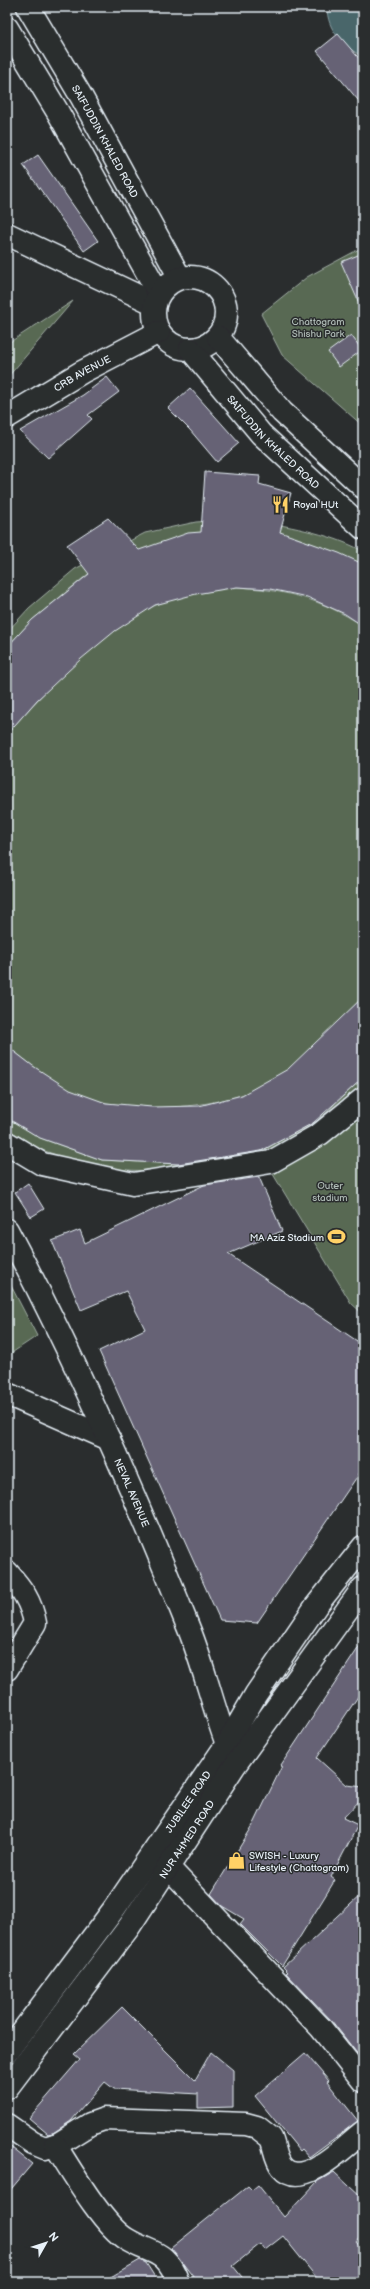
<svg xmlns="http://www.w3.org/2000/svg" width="370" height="2289" font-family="'Balsamiq Sans',sans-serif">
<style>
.green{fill:#596952;stroke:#a0ada5}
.water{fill:#48666b;stroke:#889ea3}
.building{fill:#666274;stroke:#e8f1f8}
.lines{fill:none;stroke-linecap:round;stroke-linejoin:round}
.minor-casing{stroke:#e8f1f8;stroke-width:25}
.major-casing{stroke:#e8f1f8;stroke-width:25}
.minor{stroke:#2a2d2e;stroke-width:22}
.major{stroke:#2a2d2e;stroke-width:22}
.labels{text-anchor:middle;stroke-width:3;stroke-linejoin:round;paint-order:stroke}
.street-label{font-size:10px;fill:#e8f1f8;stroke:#2a2d2e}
.park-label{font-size:10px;fill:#afbbb6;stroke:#2a2d2e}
.poi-label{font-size:10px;fill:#e8f1f8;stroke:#2a2d2e;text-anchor:start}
</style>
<rect width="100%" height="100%" fill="#2a2d2e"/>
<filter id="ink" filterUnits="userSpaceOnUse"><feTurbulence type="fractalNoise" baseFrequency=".025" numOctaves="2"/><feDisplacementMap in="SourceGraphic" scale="8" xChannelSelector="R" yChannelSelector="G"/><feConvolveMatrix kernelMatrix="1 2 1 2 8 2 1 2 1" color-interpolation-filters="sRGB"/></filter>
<g filter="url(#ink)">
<g class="green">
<polygon points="363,247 363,426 282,355 261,314 307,277"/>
<polygon points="73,301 7,378 7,344"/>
<path d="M246 519C287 526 326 532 363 551V564L295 537 234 529 93 570 32 620 7 647V632L29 608 75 569 145 533 196 522Z"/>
<path d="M237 587C285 590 322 599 363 626V997C339 1020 315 1049 289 1069 278 1077 254 1091 241 1095 193 1111 114 1114 69 1090 47 1078 27 1061 7 1046V734C49 686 96 636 154 606 175 595 213 591 237 587Z"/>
<polygon points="363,1078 363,1314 351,1303 262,1156 184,1172 97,1169 42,1150 7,1129 7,1118 40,1138 102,1160 178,1164 260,1152 317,1121"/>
<polygon points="7,1278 37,1336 7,1356"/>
</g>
<path class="water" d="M327 7H363V57C344 46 327 31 327 7Z"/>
<g class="building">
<polygon points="338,34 363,63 363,106 317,51"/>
<polygon points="38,155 98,241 84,251 23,165"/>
<polygon points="363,253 363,312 341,262"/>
<polygon points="351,335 362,350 339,367 328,352"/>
<polygon points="107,377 119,392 88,415 92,419 48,458 20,431 83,395"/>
<polygon points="190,388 239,443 217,462 190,430 168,408"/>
<polygon points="205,472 260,476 259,484 291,493 280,532 339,553 363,564 363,626 345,614 307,597 270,589 237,587 196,594 155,605 115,631 81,659 37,700 7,734 7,647 32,620 89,574 67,545 108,518 139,550 188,533 201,532"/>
<polygon points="363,997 363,1078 313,1123 261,1151 178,1164 102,1160 40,1138 7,1118 7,1046 33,1066 70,1090 106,1103 152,1107 199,1106 242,1095 288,1069"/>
<polygon points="259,1177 282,1231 228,1254 363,1345 363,1468 257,1623 220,1620 99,1351 145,1329 126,1291 81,1310 52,1241 80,1230 85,1243 204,1185"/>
<polygon points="28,1183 44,1209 31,1217 15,1192"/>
<polygon points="363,1641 363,1689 317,1758 347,1785 363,1787 363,1797 343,1818 358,1825 331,1877 335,1880 282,1966 240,1924 244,1919 222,1906 211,1894 255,1822 282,1766 281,1765"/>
<polygon points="363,1893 363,2061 331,2020 286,1973 288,1972 283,1967"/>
<polygon points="122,2007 195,2080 211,2052 233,2070 233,2107 198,2108 198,2094 114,2089 105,2082 71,2121 53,2133 48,2134 29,2118 80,2059 74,2054"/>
<polygon points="305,2053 329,2081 327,2082 358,2121 309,2157 302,2149 300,2151 255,2096"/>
<polygon points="7,2144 32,2164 7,2194"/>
<polygon points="334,2172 363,2199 363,2233 356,2241 363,2249 363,2282 320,2282 283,2236 265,2250 260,2244 233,2266 246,2282 197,2282 171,2248 248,2186 252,2190 258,2185 284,2217 318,2181"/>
<polygon points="140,2260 146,2263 158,2282 102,2282"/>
</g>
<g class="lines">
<defs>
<g id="minor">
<polyline points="7,234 155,304"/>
<polyline points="7,1143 42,1164 133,1184 271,1162 320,1134 363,1099"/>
<polyline points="7,1394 109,1439"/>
<path d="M7 1572C22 1589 31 1601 35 1623L7 1669"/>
<polyline points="168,1867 321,2028 363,2081"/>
<path d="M7 2125 33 2143 45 2148 58 2144 90 2124 104 2119 246 2124 257 2127 271 2138C275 2147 275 2159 282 2167 302 2191 346 2145 363 2132"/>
<path d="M55 2145C71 2170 103 2225 126 2239 152 2255 165 2248 178 2282"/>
</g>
<g id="major">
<path id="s1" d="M28 7 81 96 180 278"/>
<polyline points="7,28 59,114 159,294"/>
<circle cx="190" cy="313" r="36"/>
<polyline points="218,337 282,412 363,487"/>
<path id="s2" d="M190 349 261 434 363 528"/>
<path id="s3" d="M7 417 82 372 159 332"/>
<path id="s4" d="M7 1230C76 1359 135 1494 189 1629 205 1669 214 1712 230 1752"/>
<path id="s5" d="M7 2052 114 1909 227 1744 256 1694 316 1606 363 1547"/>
<path id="s6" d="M7 2088 129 1927 235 1765 363 1588"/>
</g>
</defs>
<use href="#minor" class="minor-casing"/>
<use href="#major" class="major-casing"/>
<use href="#minor" class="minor"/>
<use href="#major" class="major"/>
</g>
</g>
<defs>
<symbol id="restaurant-bare" viewBox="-9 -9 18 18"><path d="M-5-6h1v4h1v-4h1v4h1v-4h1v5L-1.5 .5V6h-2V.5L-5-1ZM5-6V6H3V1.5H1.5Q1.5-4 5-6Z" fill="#ffd166" stroke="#2a2d2e" stroke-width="2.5" paint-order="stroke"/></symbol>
<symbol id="stadium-bare" viewBox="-9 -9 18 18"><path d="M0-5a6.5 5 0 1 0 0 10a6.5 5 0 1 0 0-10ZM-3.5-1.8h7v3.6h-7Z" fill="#ffd166" stroke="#2a2d2e" stroke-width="2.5" paint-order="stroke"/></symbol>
<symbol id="shop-bare" viewBox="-9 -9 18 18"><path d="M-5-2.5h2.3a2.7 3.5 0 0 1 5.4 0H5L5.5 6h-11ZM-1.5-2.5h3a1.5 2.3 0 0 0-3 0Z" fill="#ffd166" stroke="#2a2d2e" stroke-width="2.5" paint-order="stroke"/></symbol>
</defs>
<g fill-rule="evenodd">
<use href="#restaurant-bare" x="268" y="492" width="25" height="25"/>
<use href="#stadium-bare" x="324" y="1224" width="25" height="25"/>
<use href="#shop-bare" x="224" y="1848" width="25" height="25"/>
</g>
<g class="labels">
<g class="street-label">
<text dy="4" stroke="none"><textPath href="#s1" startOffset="155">SAIFUDDIN KHALED ROAD</textPath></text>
<text dy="4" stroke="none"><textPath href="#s3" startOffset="87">CRB AVENUE</textPath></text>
<text dy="4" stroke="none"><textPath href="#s2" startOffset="125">SAIFUDDIN KHALED ROAD</textPath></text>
<text dy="4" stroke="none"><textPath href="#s4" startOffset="291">NEVAL AVENUE</textPath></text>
<text dy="4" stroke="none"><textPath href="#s5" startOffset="309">JUBILEE ROAD</textPath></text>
<text dy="4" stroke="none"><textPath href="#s6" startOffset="307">NUR AHMED ROAD</textPath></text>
</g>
<g class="park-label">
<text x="318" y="325">Chattogram<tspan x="318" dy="12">Shishu Park</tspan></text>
<text x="330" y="1189">Outer<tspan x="330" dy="12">stadium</tspan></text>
</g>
<g class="poi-label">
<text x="293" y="508">Royal HUt</text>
<text x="324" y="1241" text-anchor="end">MA Aziz Stadium</text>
<text x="249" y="1859">SWISH - Luxury<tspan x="249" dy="12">Lifestyle (Chattogram)</tspan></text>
</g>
</g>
<rect width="370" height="2289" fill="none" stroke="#2a2d2e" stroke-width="24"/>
<rect x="12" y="12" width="346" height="2265" fill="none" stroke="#e8f1f8" stroke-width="1.5" filter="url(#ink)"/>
<g transform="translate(46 2243) rotate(51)" stroke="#2a2d2e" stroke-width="3" paint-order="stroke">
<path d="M0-3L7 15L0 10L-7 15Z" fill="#e8f1f8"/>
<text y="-6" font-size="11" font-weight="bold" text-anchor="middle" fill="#e8f1f8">N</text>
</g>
</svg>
